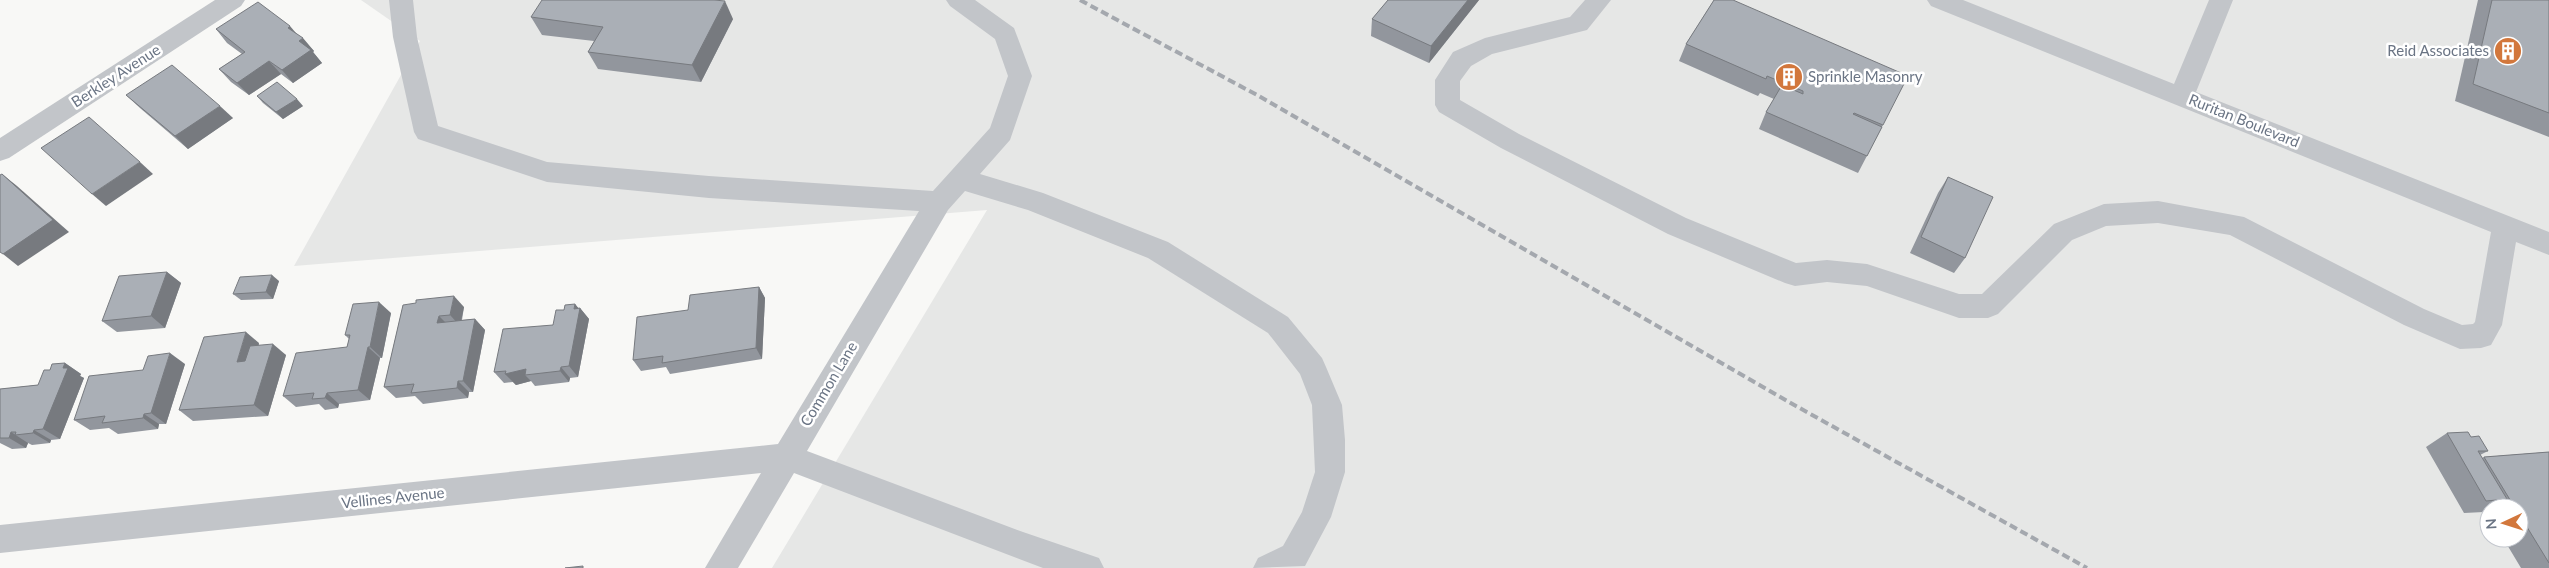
<svg xmlns="http://www.w3.org/2000/svg" width="2549" height="568" font-family="Lato,sans-serif">
<style>
.built{fill:#e6e7e6;fill-rule:evenodd}
.lines{fill:none;stroke-linecap:round;stroke-linejoin:round}
.minor{fill:#c2c5c9;fill-rule:evenodd}
.rail{stroke:#a4a8ae;stroke-width:4;stroke-dasharray:8 4;stroke-linecap:butt}
.wall{fill:#92969d}
.shaded-wall{fill:#777a7f}
.building{fill:#aaafb6;stroke:#777a7f}
.labels{text-anchor:middle;stroke-width:5;stroke-linejoin:round;paint-order:stroke}
.poi-label{font-size:15px;fill:#6a7484;stroke:#fff;text-anchor:end}
.street-label{font-size:15px;fill:#6a7484;stroke:#fff}
</style>
<rect width="100%" height="100%" fill="#f8f8f6"/>
<path class="built" d="M361 0H2549V568H772L987 210 294 266 420 41ZM2489 508H2519V538H2489Z"/>
<g class="lines">
<g class="minor">
<polygon points="215,0 245,0 241,6 9,158 0,161 0,138"/>
<polygon points="389,0 413,0 417,37 438,126 547,162 709,176 933,191 990,128 1008,76 995,39 950,6 946,0 975,0 1014,28 1032,76 1010,140 980,174 1043,193 1168,242 1288,317 1322,358 1326,367 1342,405 1345,440 1345,472 1331,517 1305,566 1253,568 1258,558 1283,546 1302,512 1315,472 1312,405 1300,374 1268,333 1148,258 1028,210 965,191 948,210 807,451 1023,532 1099,558 1104,568 1043,568 794,473 738,568 705,568 761,473 0,553 0,525 778,444 919,211 709,198 547,182 418,139 414,132 393,37"/>
<polygon points="1585,0 1611,0 1587,30 1492,54 1471,66 1460,81 1460,100 1519,134 1686,218 1796,263 1827,260 1867,264 1959,294 1982,294 2054,224 2104,204 2158,201 2244,217 2424,309 2462,325 2473,324 2475,322 2491,232 1931,6 1927,0 1963,0 2174,84 2209,0 2233,0 2196,92 2549,232 2549,255 2516,242 2502,325 2491,345 2481,348 2460,349 2404,325 2230,235 2158,223 2106,226 2072,240 1998,314 1988,318 1959,318 1867,286 1827,282 1795,286 1785,283 1668,234 1501,148 1439,112 1435,105 1435,80 1453,52 1485,38 1570,17"/>
</g>
<polyline class="rail" points="1080,0 1257,95 1796,406 2087,568"/>
</g>
<g class="wall">
<polygon points="1388,0 1479,0 1429,63 1371,36 1372,19"/>
<polygon points="1714,0 1883,125 1858,173 1759,129 1766,112 1774,99 1760,93 1758,96 1679,61 1686,44"/>
<polygon points="2478,0 2549,0 2549,137 2455,101"/>
<polygon points="531,17 733,19 701,82 598,69 588,52 594,41 542,35"/>
<polygon points="216,29 297,34 314,51 313,52 322,63 293,83 281,74 249,95 231,82 219,69 242,54 227,43"/>
<polygon points="126,95 233,118 188,149 140,108"/>
<polygon points="257,96 303,106 283,119 263,103"/>
<polygon points="1948,177 1965,258 1954,273 1910,253 1938,193"/>
<polygon points="167,272 181,283 165,328 117,332 102,321"/>
<polygon points="279,281 273,299 241,300 233,294"/>
<polygon points="759,287 765,298 762,359 670,374 666,367 641,371 633,360 688,310"/>
<polygon points="575,304 578,308 580,308 589,319 578,377 570,378 569,382 535,386 531,381 516,385 513,382 504,383 494,372 553,325 564,310"/>
<polygon points="403,305 464,307 462,320 475,319 485,330 473,392 469,392 468,398 423,404 415,396 396,398 384,387"/>
<polygon points="391,313 382,358 380,358 370,400 339,404 338,408 325,410 319,404 296,407 283,396 347,347 349,339 345,335"/>
<polygon points="259,343 259,345 286,355 268,416 193,421 179,410"/>
<polygon points="65,363 81,374 80,376 84,378 60,439 51,440 50,443 32,445 28,443 26,448 12,449 0,443 0,389 38,385 50,370"/>
<polygon points="185,364 166,424 159,424 158,429 118,434 109,428 90,430 74,420 143,370"/>
<polygon points="2447,433 2471,437 2488,451 2480,455 2482,458 2484,457 2549,452 2549,568 2521,568 2503,538 2519,538 2519,508 2489,508 2489,514 2487,511 2484,512 2464,513 2426,447"/>
</g>
<g class="shaded-wall">
<polygon points="1468,0 1479,0 1429,63 1431,46"/>
<polygon points="725,1 733,19 701,82 692,65"/>
<polygon points="290,26 301,39 288,28"/>
<polygon points="303,38 314,51 313,52 322,63 293,83 282,70 299,41"/>
<polygon points="269,61 281,74 249,95 237,83"/>
<polygon points="297,99 303,106 283,119 276,112"/>
<polygon points="220,106 233,118 188,149 175,136"/>
<polygon points="140,162 153,174 106,206 92,194"/>
<polygon points="2,174 17,186 69,232 18,266 3,254"/>
<polygon points="167,272 181,283 165,328 151,316"/>
<polygon points="272,275 279,281 273,299 266,292"/>
<polygon points="759,287 765,298 762,359 756,348"/>
<polygon points="454,296 464,307 460,326 450,315"/>
<polygon points="379,302 391,313 382,358 370,347"/>
<polygon points="575,304 580,310 580,308 589,319 578,377 569,366"/>
<polygon points="439,316 450,327 437,323"/>
<polygon points="475,319 485,330 473,392 463,381"/>
<polygon points="246,332 259,343 250,373 237,362"/>
<polygon points="273,344 286,355 268,416 254,405"/>
<polygon points="368,347 380,358 370,400 358,390"/>
<polygon points="170,353 185,364 166,424 151,413"/>
<polygon points="65,363 81,374 80,376 84,378 60,439 43,429"/>
<polygon points="561,367 570,378 569,382 560,371"/>
<polygon points="526,369 525,375 531,381 516,385 505,374"/>
<polygon points="458,381 469,392 468,398 457,388"/>
<polygon points="327,393 339,404 338,408 325,398"/>
<polygon points="144,414 159,424 158,429 143,418"/>
<polygon points="34,430 51,440 50,443 33,433"/>
<polygon points="11,432 28,443 26,448 9,438"/>
</g>
<g class="building">
<polygon points="542,0 714,0 725,1 692,65 588,52 603,27 531,17"/>
<polygon points="1388,0 1468,0 1431,46 1372,19"/>
<polygon points="1714,0 1733,0 1908,76 1883,125 1854,113 1853,114 1882,127 1867,156 1766,112 1782,85 1803,94 1803,91 1767,76 1766,79 1686,44"/>
<polygon points="2492,0 2549,0 2549,113 2473,84"/>
<polygon points="258,2 290,26 288,28 303,38 299,41 311,50 282,70 269,61 237,83 219,69 245,52 216,29"/>
<polygon points="172,65 220,106 175,136 126,95"/>
<polygon points="277,82 297,99 276,112 257,96"/>
<polygon points="89,117 140,162 92,194 41,148"/>
<polygon points="2,174 53,220 3,254 0,252 0,175"/>
<polygon points="1948,177 1993,197 1965,258 1921,237"/>
<polygon points="167,272 151,316 102,321 119,276"/>
<polygon points="272,275 266,292 233,294 240,277"/>
<polygon points="759,287 756,348 662,363 663,356 633,360 637,317 688,310 690,295"/>
<polygon points="454,296 450,315 439,316 437,323 475,319 463,381 458,381 457,388 411,393 414,384 384,387 403,305 416,303 416,300"/>
<polygon points="379,302 370,347 368,347 358,390 327,393 325,398 312,399 314,393 283,396 296,353 347,347 350,335 345,335 353,304"/>
<polygon points="575,304 574,309 580,308 569,366 561,367 560,371 525,375 526,369 505,374 506,371 494,372 503,329 553,325 556,310 564,310 565,305"/>
<polygon points="246,332 237,362 245,361 250,346 273,344 254,405 179,410 204,337"/>
<polygon points="170,353 151,413 144,414 143,418 102,423 105,416 74,420 89,376 143,370 148,356"/>
<polygon points="65,363 63,368 68,368 43,429 34,430 33,433 15,435 16,432 11,432 9,438 0,438 0,389 38,385 44,370 50,370 52,364"/>
<polygon points="2468,432 2471,437 2479,436 2488,451 2478,451 2507,499 2486,501 2447,433"/>
<polygon points="2549,452 2549,563 2519,514 2519,508 2515,508 2484,457"/>
<polygon points="583,566 583,568 565,568"/>
</g>
<defs>
<symbol id="building-disc" viewBox="-11 -11 22 22"><circle r="9.5" fill="#d2773c" stroke="#fff"/><path d="M-4-6H4V6H1V3H-1V6H-4ZM-2.5-4.3h1.7v1.8h-1.7ZM.8-4.3h1.7v1.8H.8ZM-2.5-1h1.7V.8h-1.7ZM.8-1h1.7V.8H.8Z" fill="#fff"/></symbol>
</defs>
<g fill-rule="evenodd">
<use href="#building-disc" x="2492" y="35" width="32" height="32"/>
<use href="#building-disc" x="1773" y="61" width="32" height="32"/>
</g>
<g class="labels">
<g class="poi-label">
<text x="2489" y="56">Reid Associates</text>
<text x="1808" y="82" text-anchor="start">Sprinkle Masonry</text>
</g>
<g class="street-label">
<text transform="translate(116 76) rotate(-33)" y="5">Berkley Avenue</text>
<text transform="translate(2244 121) rotate(22)" y="5">Ruritan Boulevard</text>
<text transform="translate(829 384) rotate(-59)" y="5">Common Lane</text>
<text transform="translate(393 498) rotate(-6)" y="5">Vellines Avenue</text>
</g>
</g>
<g transform="translate(2504 523) rotate(266)"><circle r="24" fill="#ffffff" stroke="#c3c7ce"/>
<path d="M0-4L9 19L0 12L-9 19Z" fill="#d2773c"/>
<text y="-8" font-size="14" font-weight="bold" text-anchor="middle" fill="#6a7484">N</text>
</g>
</svg>
